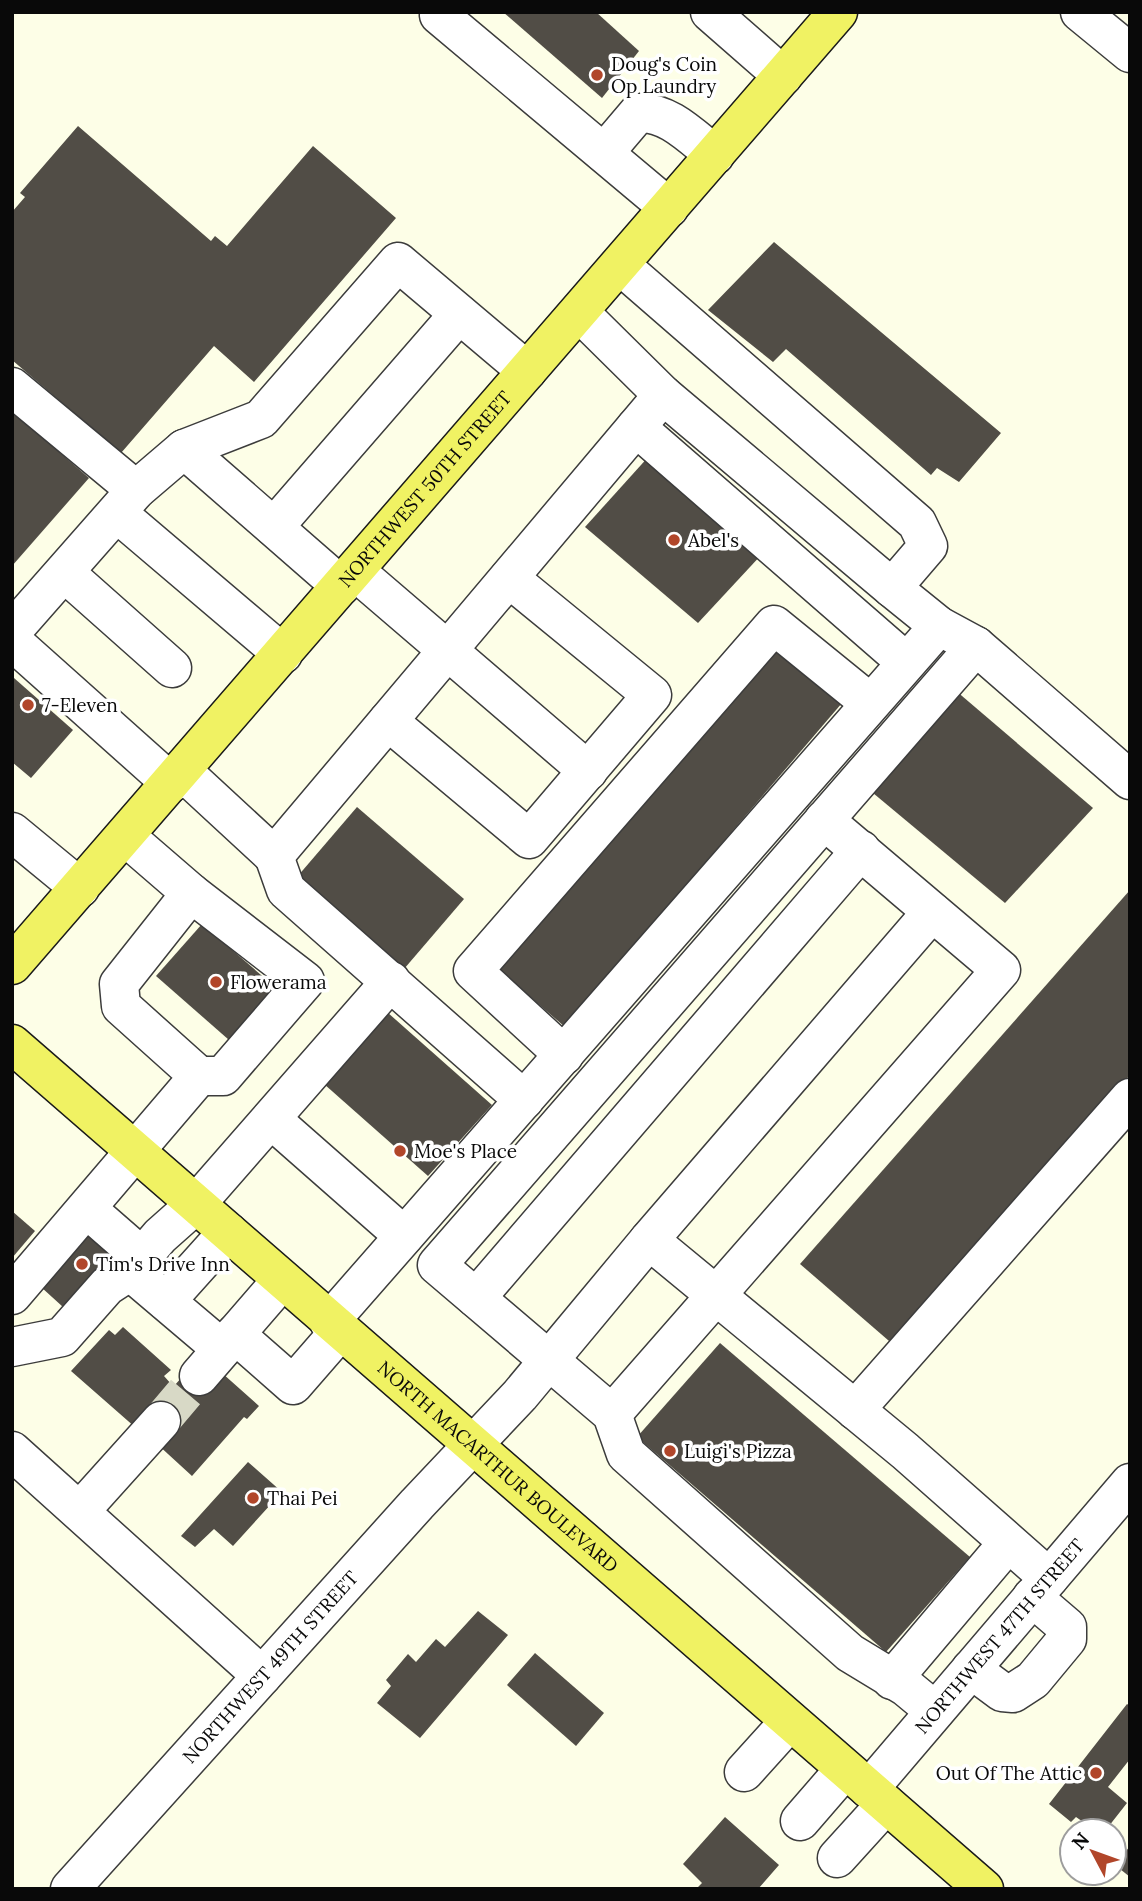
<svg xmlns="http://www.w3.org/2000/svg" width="1142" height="1901" font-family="Lora,serif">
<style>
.building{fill:#514d46}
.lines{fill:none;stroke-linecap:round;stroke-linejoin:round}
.minor-tunnel{stroke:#d8d9c6;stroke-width:38;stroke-dasharray:38 19;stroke-linecap:butt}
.minor-casing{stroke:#3c3c3c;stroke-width:41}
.major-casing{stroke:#1a1a1a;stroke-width:41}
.minor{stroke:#fff;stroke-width:38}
.major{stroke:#f0f263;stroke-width:38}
.poi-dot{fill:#b1462a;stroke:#fff;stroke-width:2.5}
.labels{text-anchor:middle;stroke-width:7;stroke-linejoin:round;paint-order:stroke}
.poi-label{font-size:19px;fill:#090909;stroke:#fff;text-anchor:start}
.street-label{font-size:19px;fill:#090909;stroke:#fff}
</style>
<rect width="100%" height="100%" fill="#fdfee7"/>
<g class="building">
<polygon points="503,12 596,12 639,51 602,98"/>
<polygon points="78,126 211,241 215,236 227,246 313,146 396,218 254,382 214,346 121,453 12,360 12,212 25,197 20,193"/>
<polygon points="774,242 1001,433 959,482 937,468 931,475 786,349 773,362 708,310"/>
<polygon points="12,411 89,478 12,566"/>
<polygon points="650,455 763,553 698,623 585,527"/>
<polygon points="768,641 842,703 565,1027 492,964"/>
<polygon points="14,678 73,730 31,778 12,762"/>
<polygon points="955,690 1093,808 1005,903 867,788"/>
<polygon points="357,807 464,899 404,969 297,877"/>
<polygon points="1130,890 1130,1075 896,1347 800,1264"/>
<polygon points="202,924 275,987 229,1040 156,976"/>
<polygon points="387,1012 492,1105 428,1176 324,1084"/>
<polygon points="12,1211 35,1231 12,1258"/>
<polygon points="91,1219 123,1247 88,1289 83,1284 63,1307 41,1287"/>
<polygon points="123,1327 171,1370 164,1376 172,1385 136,1428 71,1371 109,1330 115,1335"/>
<polygon points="720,1343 970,1557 886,1652 637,1437"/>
<polygon points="190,1368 222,1373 259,1406 247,1419 244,1417 192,1476 156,1443 151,1412"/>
<polygon points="248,1462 282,1492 233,1546 214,1529 195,1547 181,1536"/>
<polygon points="478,1611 508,1635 420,1738 377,1703 391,1686 386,1680 408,1654 416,1662 436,1639 445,1647"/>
<polygon points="535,1653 604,1713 576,1746 507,1685"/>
<polygon points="1127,1704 1130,1706 1130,1759 1108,1787 1127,1803 1105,1831 1096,1831 1076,1817 1071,1822 1049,1804"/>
<polygon points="725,1817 779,1865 758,1889 696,1889 702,1883 683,1864"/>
<polygon points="1130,1846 1130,1877 1115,1865"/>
</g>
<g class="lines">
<polyline class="minor-tunnel" points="161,1421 199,1376"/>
<defs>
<g id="minor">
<polyline points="710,12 783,76"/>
<polyline points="1080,12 1130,53"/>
<polyline points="439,15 669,208"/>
<path d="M604 153 638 113C668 111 692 137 715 155"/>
<polyline points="620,265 917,523 928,546 892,588"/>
<polyline points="579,312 663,395 892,588 939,626 976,646 1130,780"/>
<polyline points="12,387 136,490"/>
<polyline points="636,427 906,662"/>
<polyline points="184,449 341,586"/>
<polyline points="117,513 283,654"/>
<polyline points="274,527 459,314"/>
<polyline points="355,571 588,771"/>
<polyline points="65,573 172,668"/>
<polyline points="12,631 136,490 184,449 261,419 398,262 527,371"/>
<polyline points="12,641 171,783"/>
<polyline points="388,721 529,839 652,695 509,578"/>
<polyline points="182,771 274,856 663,395"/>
<polyline points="12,832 80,888"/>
<polyline points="274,856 286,890 524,1100"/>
<polyline points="191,893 305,981 223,1076 199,1076"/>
<polyline points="564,1055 473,971 774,625 870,703"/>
<polyline points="271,1119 404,1236"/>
<polyline points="87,1209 142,1257"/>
<polyline points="649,1240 932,912"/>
<polyline points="130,1271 222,1349"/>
<polyline points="12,1295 199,1076 121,1006 119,984 191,893 125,836"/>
<polyline points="476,1298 861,850"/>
<polyline points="166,1301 228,1232"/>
<polyline points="329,1322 939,626"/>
<polyline points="235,1334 293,1385 340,1331"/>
<polyline points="12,1347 62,1337 107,1286 130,1271 160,1236 196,1204 391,981"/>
<polyline points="199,1376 282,1280"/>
<polyline points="855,1410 1130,1098"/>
<polyline points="612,1414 1001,970 824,820"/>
<polyline points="12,1451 262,1676"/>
<polyline points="80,1511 161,1421"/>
<polyline points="971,1669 1002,1692 1013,1693 1033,1680 1067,1639 1067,1627 1032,1597"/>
<polyline points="892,1680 1007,1544"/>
<polyline points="935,1711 906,1687 850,1653 626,1454 612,1414 437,1265 976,646"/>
<polyline points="744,1772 790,1721"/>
<path id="s1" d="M869 1789 1130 1483"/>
<polyline points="800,1821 845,1769"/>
<polyline points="837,1858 886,1804"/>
<path id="s2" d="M70 1889 417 1504 520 1395 649 1240 905 1451 1049 1578"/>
</g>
<g id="major">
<path id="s3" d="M12 965 838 12"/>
<path id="s4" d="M12 1044 984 1889"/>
</g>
</defs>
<use href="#minor" class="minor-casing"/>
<use href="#major" class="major-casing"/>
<use href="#minor" class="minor"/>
<use href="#major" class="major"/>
</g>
<g class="poi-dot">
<circle cx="597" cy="75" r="7"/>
<circle cx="674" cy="540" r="7"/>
<circle cx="28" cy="705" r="7"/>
<circle cx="216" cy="982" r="7"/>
<circle cx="400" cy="1151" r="7"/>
<circle cx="82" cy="1264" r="7"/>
<circle cx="670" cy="1451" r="7"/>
<circle cx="253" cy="1498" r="7"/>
<circle cx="1096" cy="1773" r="7"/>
</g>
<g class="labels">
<g class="poi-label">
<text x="611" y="71">Doug's Coin<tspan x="611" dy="22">Op Laundry</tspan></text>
<text x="688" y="547">Abel's</text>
<text x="42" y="712">7-Eleven</text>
<text x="230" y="989">Flowerama</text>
<text x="414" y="1158">Moe's Place</text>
<text x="96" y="1271">Tim's Drive Inn</text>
<text x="684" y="1458">Luigi's Pizza</text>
<text x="267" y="1505">Thai Pei</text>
<text x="1082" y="1780" text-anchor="end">Out Of The Attic</text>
</g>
<g class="street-label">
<text dy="7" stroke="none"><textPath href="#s3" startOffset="630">NORTHWEST 50TH STREET</textPath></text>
<text dy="7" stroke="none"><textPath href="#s4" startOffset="644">NORTH MACARTHUR BOULEVARD</textPath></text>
<text dy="7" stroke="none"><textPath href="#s1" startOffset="201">NORTHWEST 47TH STREET</textPath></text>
<text dy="7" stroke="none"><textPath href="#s2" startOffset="299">NORTHWEST 49TH STREET</textPath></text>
</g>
</g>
<rect width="1142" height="1901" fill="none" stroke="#090909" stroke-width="28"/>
<g transform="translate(1093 1852) rotate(311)"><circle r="33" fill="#ffffff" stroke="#9d9d9d" stroke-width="2"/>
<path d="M0-5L12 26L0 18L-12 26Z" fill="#b1462a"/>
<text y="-10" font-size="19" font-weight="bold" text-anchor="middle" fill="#090909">N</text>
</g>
</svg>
